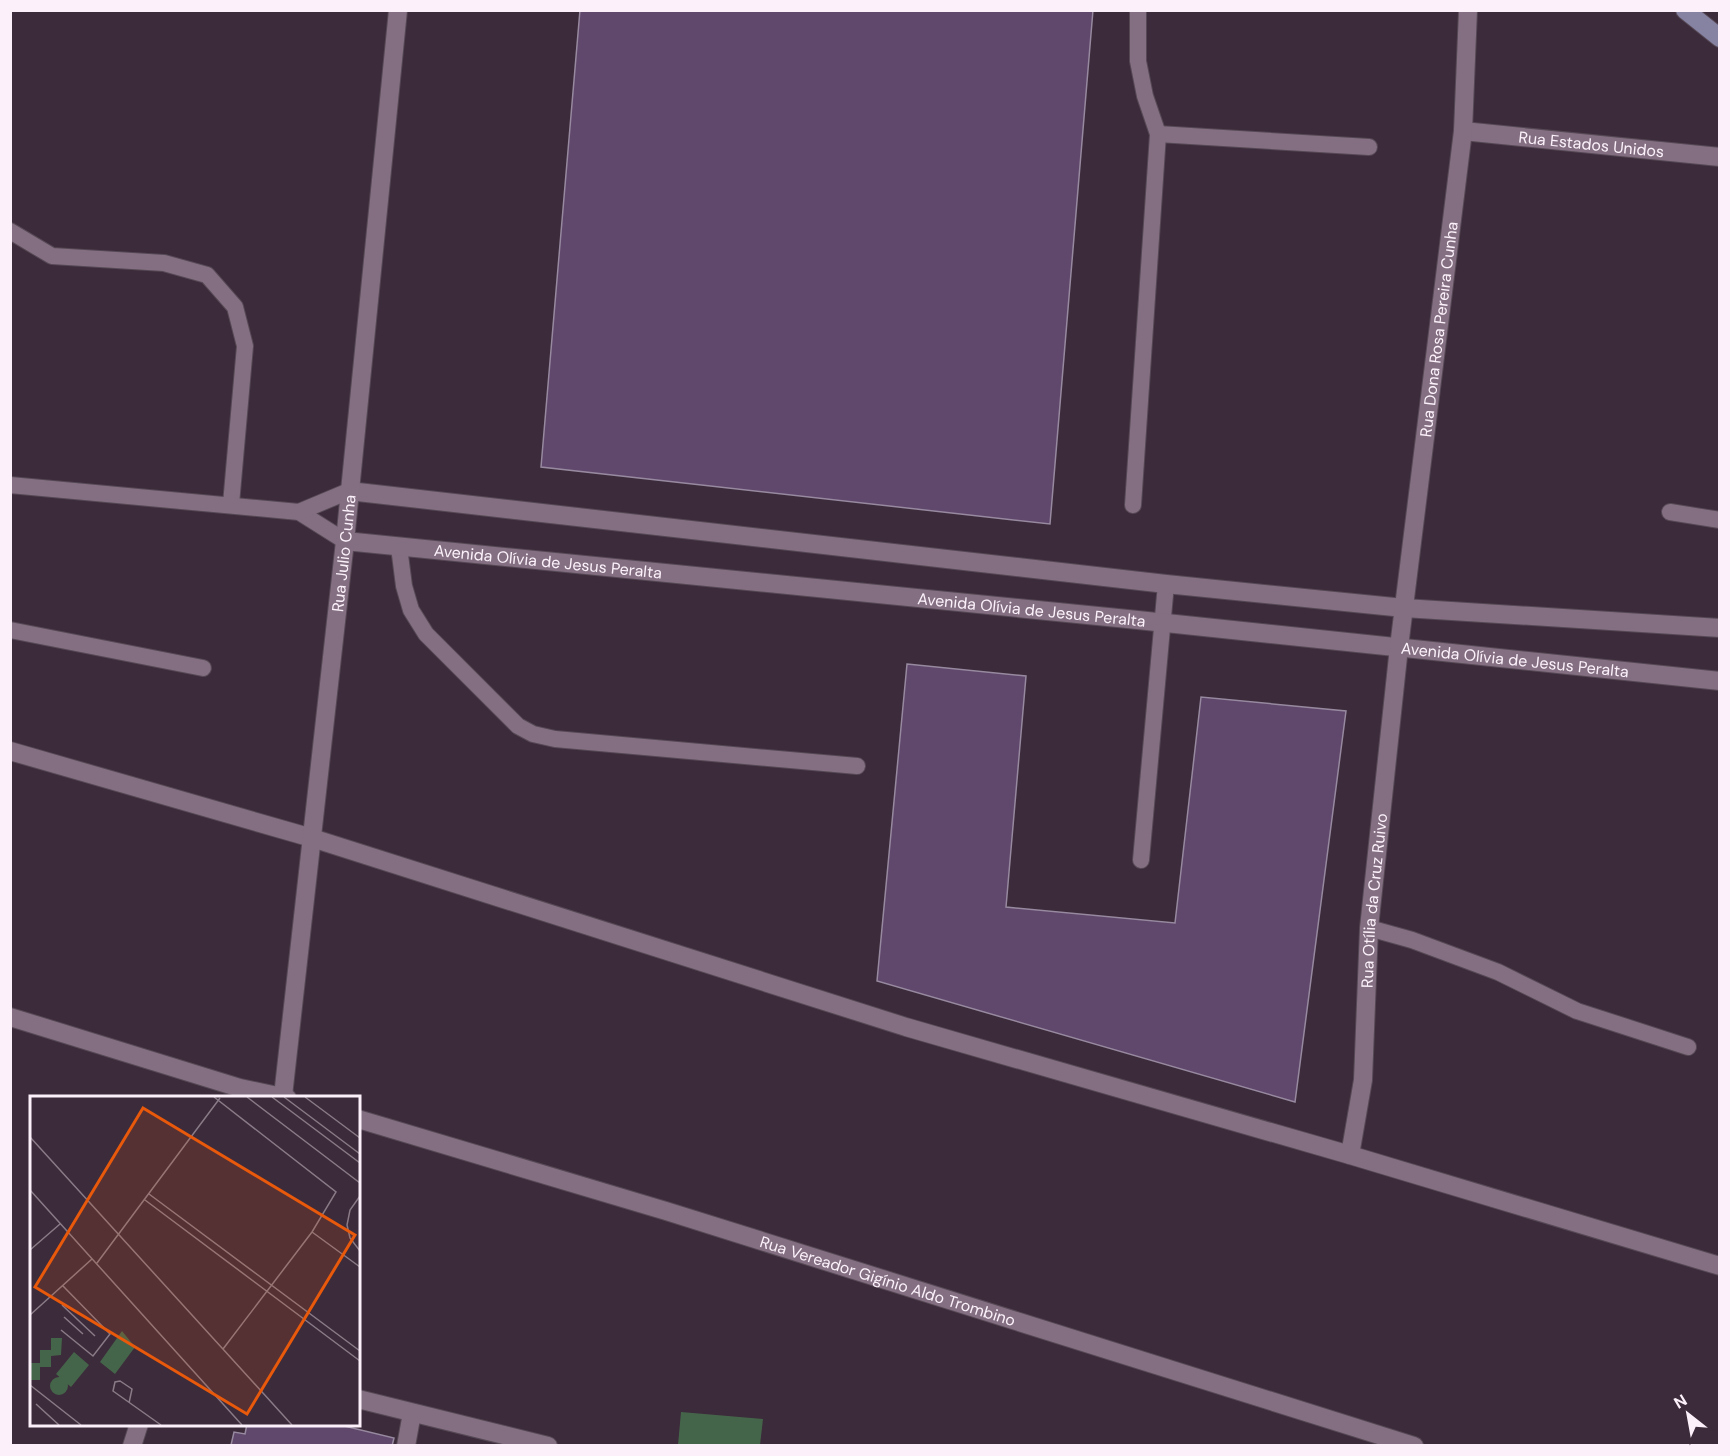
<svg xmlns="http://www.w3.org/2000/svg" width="1730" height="1456" font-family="'DM Sans',sans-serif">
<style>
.green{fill:#45654a}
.building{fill:#60476c;stroke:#97899f;stroke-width:1.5}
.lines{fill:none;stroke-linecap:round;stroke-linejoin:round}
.lane-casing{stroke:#564855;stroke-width:18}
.street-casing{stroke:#564855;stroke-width:20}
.secondary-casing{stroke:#564855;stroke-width:20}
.lane{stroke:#836f81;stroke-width:16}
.street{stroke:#836f81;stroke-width:18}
.secondary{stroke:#8682a2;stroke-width:18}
.labels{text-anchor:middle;stroke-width:4.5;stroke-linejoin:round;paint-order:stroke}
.street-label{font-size:16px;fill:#fcf1fb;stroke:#3c2b3a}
.inset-road{fill:none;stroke:#897a87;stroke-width:1.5}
.view{fill:#e8590c;fill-opacity:0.15;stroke:#e8590c;stroke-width:3}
.inset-edge{fill:none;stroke:#fcf1fb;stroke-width:3}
</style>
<rect width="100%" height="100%" fill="#3c2b3a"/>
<polygon class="green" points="681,1412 763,1419 760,1445 678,1445"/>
<g class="building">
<polygon points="580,10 1093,10 1050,524 541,467"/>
<polygon points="907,664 1026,676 1006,907 1175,923 1201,697 1346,711 1295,1102 877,981"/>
<polygon points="247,1424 336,1424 394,1438 392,1446 231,1445 234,1432 245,1434"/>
</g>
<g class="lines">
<defs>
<g id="lane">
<polyline points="1158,134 1369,147"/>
<polyline points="10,231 52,256 164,263 207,275 235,307 245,346 231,504"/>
<polyline points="10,485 299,512 345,541"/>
<polyline points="1133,505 1158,134 1145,96 1138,61 1138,10"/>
<polyline points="299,512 349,491"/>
<polyline points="1670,512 1720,520"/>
<polyline points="399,547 404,586 411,610 426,634 518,726 533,734 555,739 857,766"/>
<polyline points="10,630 203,668"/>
<polyline points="1141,860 1166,584"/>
<polyline points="1369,928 1412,940 1498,972 1577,1011 1688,1047"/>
</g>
<g id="street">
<path id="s1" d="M1463 131 1720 157"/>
<polyline points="349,491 1166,584 1404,608 1720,628"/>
<path id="s2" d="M345 541 1128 619 1720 681"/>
<polyline points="10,751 312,838 906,1027 1350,1155 1720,1266"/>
<polyline points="10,1017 240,1088 287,1098"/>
<path id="s3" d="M283 1096 345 541 398 10"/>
<path id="s4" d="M358 1119 666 1211 1414 1446"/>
<path id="s5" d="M1350 1155 1363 1080 1369 928 1399 647 1463 131 1468 10"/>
<polyline points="358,1399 548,1446"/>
<polyline points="132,1446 139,1424"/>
<polyline points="406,1446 412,1413"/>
</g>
<polyline id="secondary" points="1685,10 1720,38"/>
</defs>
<use href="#lane" class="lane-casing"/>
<use href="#street" class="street-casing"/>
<use href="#secondary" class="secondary-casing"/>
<use href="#lane" class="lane"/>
<use href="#street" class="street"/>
<use href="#secondary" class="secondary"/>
</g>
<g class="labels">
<g class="street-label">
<text dy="6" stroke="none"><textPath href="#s1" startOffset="129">Rua Estados Unidos</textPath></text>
<text dy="6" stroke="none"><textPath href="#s5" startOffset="831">Rua Dona Rosa Pereira Cunha</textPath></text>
<text dy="6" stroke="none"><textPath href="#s3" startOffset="546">Rua Julio Cunha</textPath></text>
<text dy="6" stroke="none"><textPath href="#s2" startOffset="204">Avenida Olívia de Jesus Peralta</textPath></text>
<text dy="6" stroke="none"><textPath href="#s2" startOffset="690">Avenida Olívia de Jesus Peralta</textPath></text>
<text dy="6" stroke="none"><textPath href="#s2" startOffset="1176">Avenida Olívia de Jesus Peralta</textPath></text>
<text dy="6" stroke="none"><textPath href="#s5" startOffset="256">Rua Otília da Cruz Ruivo</textPath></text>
<text dy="6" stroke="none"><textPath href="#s4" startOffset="554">Rua Vereador Gigínio Aldo Trombino</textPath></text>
</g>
</g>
<g transform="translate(30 1096)">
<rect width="330" height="330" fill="#3c2b3a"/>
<path d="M92 235 105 251 85 278 70 266ZM21 242H32L31 259 21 260V271H10V284H0V267H10V254H21ZM44 256 59 269 41 291 26 278ZM20 290a9 9 0 1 1 18 0a9 9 0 1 1-18 0Z" fill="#45654a"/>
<path class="inset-road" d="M184 1 306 96 282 136 193 253M217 1 330 87M242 1 330 67M254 1 330 58M275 1 330 42M0 41 262 329M0 94 212 329M119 98 330 255M330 100 320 114 317 129 320 142 330 155M115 104 330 265M282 136 330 171M0 154 30 128M67 167 190 2M32 209 65 240M0 219 62 163M34 221 53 238M31 234 63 260 80 238 33 190M0 289 51 329M99 307 102 293 90 285 85 286 83 295 131 329M6 308 29 329"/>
<path class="view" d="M113 12 325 139 217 318 5 191Z"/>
<rect width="330" height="330" class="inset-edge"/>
</g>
<rect width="1730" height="1456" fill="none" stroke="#fcf1fb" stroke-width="24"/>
<g transform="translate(1688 1414) rotate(329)" stroke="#3c2b3a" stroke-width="4.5" paint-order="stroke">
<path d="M0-4.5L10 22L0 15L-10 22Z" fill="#fcf1fb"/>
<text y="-9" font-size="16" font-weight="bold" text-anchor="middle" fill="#fcf1fb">N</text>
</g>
</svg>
